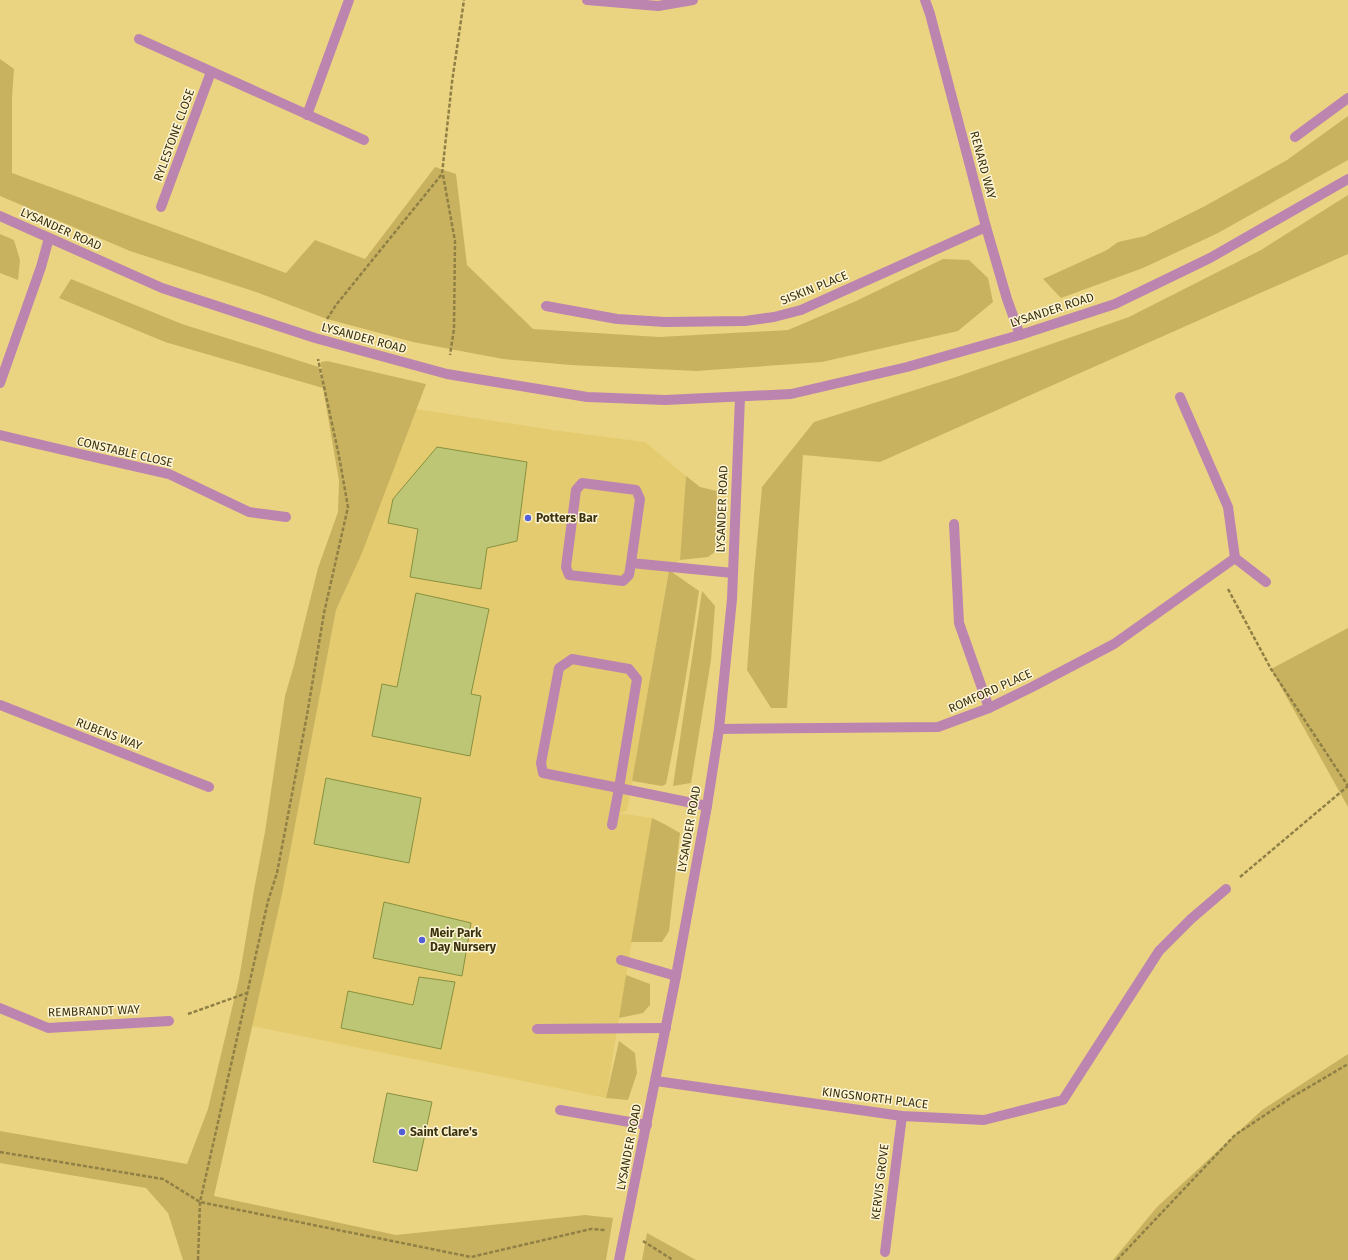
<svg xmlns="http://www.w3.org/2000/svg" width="1348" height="1260" font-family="'Fira Sans',sans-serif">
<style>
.built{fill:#e4cb6f}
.green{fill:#c9b25f}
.building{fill:#bdc675;stroke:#88903f}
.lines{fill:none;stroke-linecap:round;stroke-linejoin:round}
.path{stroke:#908045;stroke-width:2.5;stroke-dasharray:4 2;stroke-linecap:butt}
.minor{stroke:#bc85b0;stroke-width:10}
.poi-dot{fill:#535fd6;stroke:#fef5d6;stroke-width:1.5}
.labels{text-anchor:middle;stroke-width:3;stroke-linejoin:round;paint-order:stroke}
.street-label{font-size:12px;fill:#3a310d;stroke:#fef5d6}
.poi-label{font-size:12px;font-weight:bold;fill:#3a310d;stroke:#fef5d6;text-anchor:start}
</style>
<rect width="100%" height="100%" fill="#ebd481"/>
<polygon class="built" points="416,409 553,430 645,442 686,476 680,560 669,567 627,811 618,813 652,818 606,1098 252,1026 282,894 336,610 352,575"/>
<g class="green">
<polygon points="0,59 14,69 12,98 12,173 286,273 315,240 365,259 435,167 456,174 467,265 533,329 659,337 788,330 856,301 943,259 969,260 988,278 993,302 958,331 822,362 696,371 571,365 503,359 413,342 327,319 256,292 130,251 0,196"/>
<polygon points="1348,116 1348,160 1218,233 1143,268 1061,298 1043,279 1107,250 1118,242 1145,236 1205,206 1287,160"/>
<polygon points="1348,195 1348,254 880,462 803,455 787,708 771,708 747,670 754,575 762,487 814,422 956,377 1129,317 1261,250"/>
<polygon points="0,234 14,240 20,260 18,280 0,273"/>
<polygon points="71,279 182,324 319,367 323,384 321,362 327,361 426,384 362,553 336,610 282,894 214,1196 396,1235 585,1215 613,1218 606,1260 183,1260 168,1213 146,1188 0,1163 0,1131 187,1164 208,1109 239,979 254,890 265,832 285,696 294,665 318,568 338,512 339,481 323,388 165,342 59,298"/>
<polygon points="686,476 700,487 717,491 716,551 708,557 680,560"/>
<path d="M669 570 699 591C690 656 679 720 666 784L662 786 632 781Z"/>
<polygon points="702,591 715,606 711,660 691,783 673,786"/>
<polygon points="1348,628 1348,807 1271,669"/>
<polygon points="652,818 666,825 680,833 669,931 662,942 631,942"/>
<polygon points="626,975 650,984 650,1005 643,1013 619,1018"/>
<polygon points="619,1041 635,1053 637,1073 628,1100 606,1098"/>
<polygon points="1348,1054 1348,1260 1113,1260 1157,1207 1262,1110"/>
<polygon points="647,1233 696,1260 642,1260"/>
</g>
<g class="building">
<polygon points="437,447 527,462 517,541 487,548 481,589 410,577 418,529 388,523 393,499"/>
<polygon points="416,593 489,609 471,694 481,696 470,756 372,736 382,684 397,687"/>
<polygon points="326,778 421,798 409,863 314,844"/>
<polygon points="384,902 471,923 462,976 373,958"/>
<polygon points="419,977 455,982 441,1049 341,1028 348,991 413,1005"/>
<polygon points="387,1093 432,1102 417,1171 373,1162"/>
</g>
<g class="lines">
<g class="path">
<polyline points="443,175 455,241 454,329 450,355"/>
<polyline points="327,319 336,305 442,174 452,82 464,0"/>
<polyline points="1228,589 1271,669 1348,786"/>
<polyline points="1240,877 1348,786"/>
<polyline points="188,1014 247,993"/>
<polyline points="0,1152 163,1179 200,1202 471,1257 591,1229 605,1230"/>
<polyline points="643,1241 673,1260"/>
<polyline points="198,1260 200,1202 268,901 277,873 307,715 324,613 348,507 339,456 318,359"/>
<polyline points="1117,1260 1235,1135 1292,1097 1348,1064"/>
</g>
<g class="minor">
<polyline points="587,0 658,6 693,0"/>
<polyline points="925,0 930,14 986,227 1007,299 1020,335"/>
<polyline points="139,39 364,140"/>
<polyline points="307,115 349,0"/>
<polyline points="1295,137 1348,98"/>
<polyline points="161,207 211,72"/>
<polyline points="0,216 162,288 315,338 447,374 587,397 665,400 791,394 907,367 1020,335 1115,304 1210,258 1348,179"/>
<polyline points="546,306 617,319 665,322 745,321 774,317 801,310 986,227"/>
<polyline points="0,383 41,267 49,238"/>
<polyline points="1180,397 1228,507 1235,558 1266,582"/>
<polyline points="0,435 76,453 169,474 249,512 286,517"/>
<polyline points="954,524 959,623 989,708"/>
<polyline points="631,563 629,575 623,581 569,575 566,567 576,490 582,483 636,490 640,499 631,563 733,573"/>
<polyline points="0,705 209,787"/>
<polyline points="719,729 938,727 989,708 1032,687 1114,644 1235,558"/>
<polyline points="612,825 619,788 543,773 541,763 559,668 572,659 629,669 637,679 619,788 707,806"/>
<polyline points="621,960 676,976"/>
<polyline points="0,1008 48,1028 169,1021"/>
<polyline points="537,1029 666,1028"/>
<polyline points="656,1081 902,1116 984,1120 1063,1100 1159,951 1191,919 1226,889"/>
<polyline points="560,1110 647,1125"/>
<polyline points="885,1252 902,1116"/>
<polyline points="619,1260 676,976 707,806 719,729 732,599 740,397"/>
</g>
</g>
<g class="poi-dot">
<circle cx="528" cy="518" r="4"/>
<circle cx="422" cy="940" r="4"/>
<circle cx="402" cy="1132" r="4"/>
</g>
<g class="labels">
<g class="street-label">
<text transform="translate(174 135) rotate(-70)" y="4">RYLESTONE CLOSE</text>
<text transform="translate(983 165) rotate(75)" y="4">RENARD WAY</text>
<text transform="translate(61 229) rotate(24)" y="4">LYSANDER ROAD</text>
<text transform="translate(814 288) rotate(-22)" y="4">SISKIN PLACE</text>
<text transform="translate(1052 310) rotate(-18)" y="4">LYSANDER ROAD</text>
<text transform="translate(364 338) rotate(15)" y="4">LYSANDER ROAD</text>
<text transform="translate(125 452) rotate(13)" y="4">CONSTABLE CLOSE</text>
<text transform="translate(722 509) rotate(-88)" y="4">LYSANDER ROAD</text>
<text transform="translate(990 691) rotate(-24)" y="4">ROMFORD PLACE</text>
<text transform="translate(109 734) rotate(21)" y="4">RUBENS WAY</text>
<text transform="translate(689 829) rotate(-80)" y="4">LYSANDER ROAD</text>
<text transform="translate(94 1011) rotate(-2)" y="4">REMBRANDT WAY</text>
<text transform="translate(875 1098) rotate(7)" y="4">KINGSNORTH PLACE</text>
<text transform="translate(629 1147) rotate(-79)" y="4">LYSANDER ROAD</text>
<text transform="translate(880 1182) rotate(-83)" y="4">KERVIS GROVE</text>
</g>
<g class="poi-label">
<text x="536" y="522">Potters Bar</text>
<text x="430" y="937">Meir Park<tspan x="430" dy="14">Day Nursery</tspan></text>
<text x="410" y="1136">Saint Clare's</text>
</g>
</g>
</svg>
